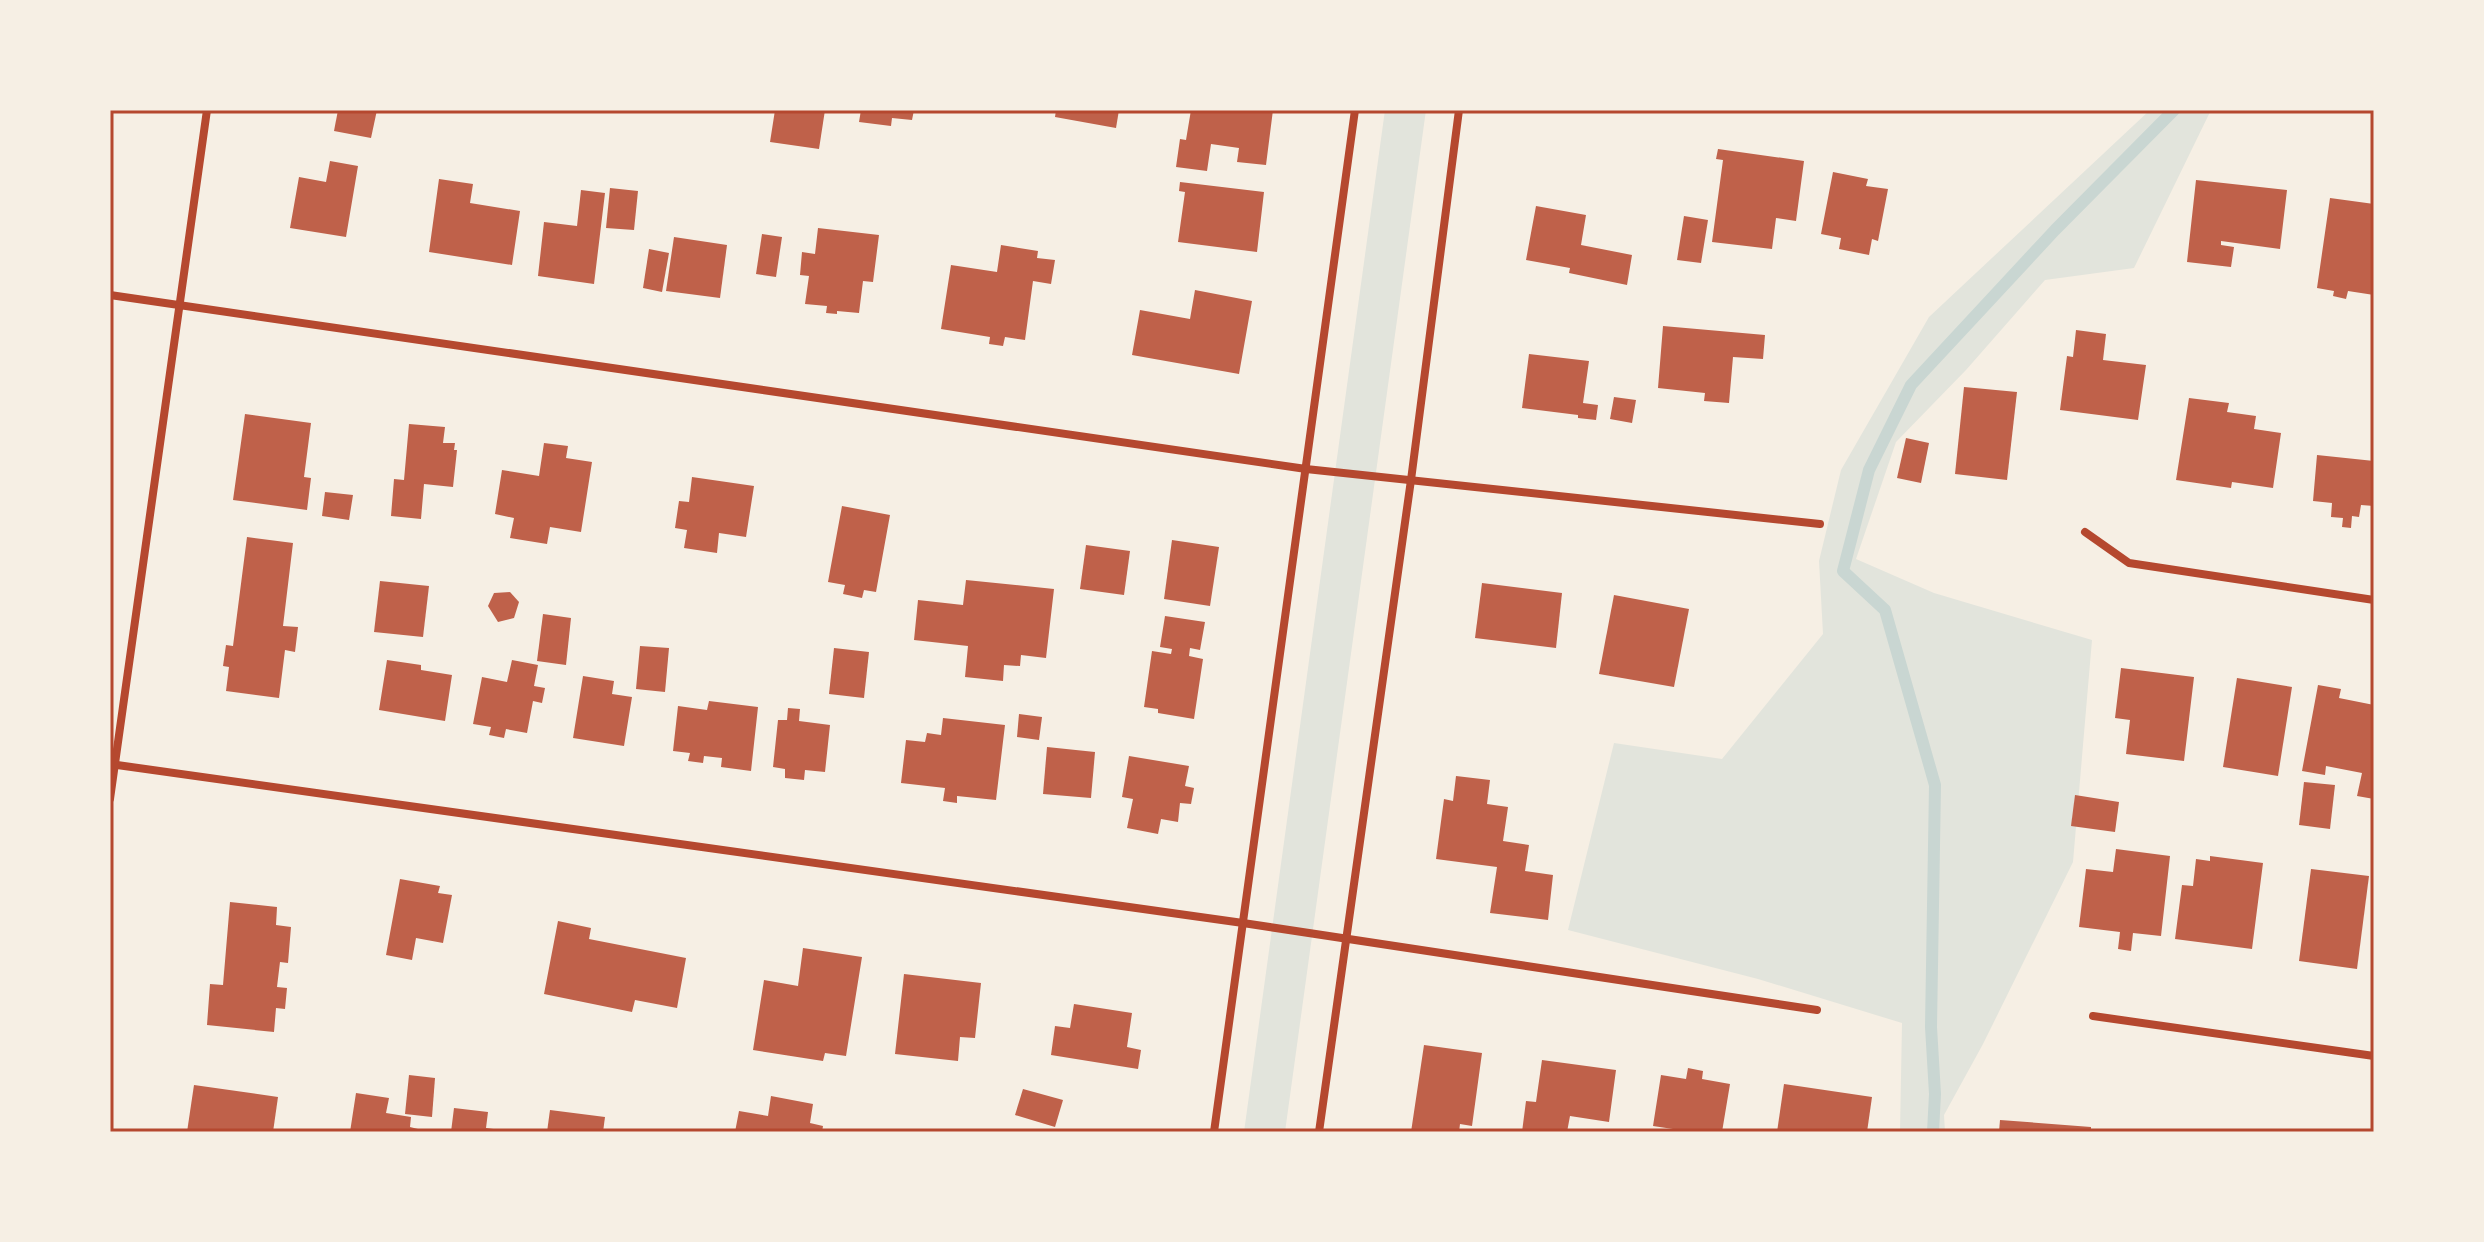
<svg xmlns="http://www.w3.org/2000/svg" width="2484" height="1242" font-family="'Playfair Display',serif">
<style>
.green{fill:#e2e4dc}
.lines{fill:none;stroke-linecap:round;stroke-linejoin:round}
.stream{stroke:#c9d6d2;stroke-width:12}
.building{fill:#bf614a}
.minor{stroke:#b5482f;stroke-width:8}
.neatline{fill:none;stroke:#b5482f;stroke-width:3}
</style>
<rect width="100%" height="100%" fill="#f6efe4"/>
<g class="green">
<polygon points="1385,110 1426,110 1285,1132 1244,1132"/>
<polygon points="2150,110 2211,110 2134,268 2045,280 1966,370 1896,442 1856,559 1934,593 2092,640 2073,862 1983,1044 1944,1115 1945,1132 1900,1132 1902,1023 1758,979 1568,930 1614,743 1722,759 1823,634 1819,561 1841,470 1929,317"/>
</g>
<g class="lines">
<polyline class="stream" points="1933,1132 1935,1094 1931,1027 1935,785 1885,610 1843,571 1869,470 1911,385 2055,230 2174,110"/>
</g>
<g class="building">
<polygon points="338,110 377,110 371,138 334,131"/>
<polygon points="775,110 825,110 819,149 770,142"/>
<polygon points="861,110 914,110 912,120 892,118 891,126 859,122"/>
<polygon points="1056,110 1119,110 1116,128 1055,117"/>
<polygon points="1191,110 1273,110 1266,165 1237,162 1239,148 1211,144 1207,171 1176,167 1180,139 1186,140"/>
<polygon points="1718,149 1804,161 1796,221 1776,218 1772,249 1712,242 1723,160 1716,159"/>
<polygon points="330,161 358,166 346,237 290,228 299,177 326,182"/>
<polygon points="1833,172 1868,179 1866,186 1888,189 1878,241 1872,239 1869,255 1839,249 1841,238 1821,234"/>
<polygon points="439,179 473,184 470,203 520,211 512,265 429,252"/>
<polygon points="2196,180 2287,190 2280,249 2221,241 2221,245 2234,247 2231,267 2187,262"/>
<polygon points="1180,182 1264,192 1257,252 1178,242 1185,192 1179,191"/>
<polygon points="610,188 638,191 634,230 606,228"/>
<polygon points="581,190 605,193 594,284 538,276 544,222 577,226"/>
<polygon points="2330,198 2374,204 2374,295 2348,291 2346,299 2333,296 2334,291 2317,288"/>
<polygon points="1536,206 1586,215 1581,245 1632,255 1627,285 1569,273 1570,268 1526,260"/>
<polygon points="1684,216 1708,220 1701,263 1677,260"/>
<polygon points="818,228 879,235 873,282 863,281 859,313 837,311 837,314 826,313 827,306 805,304 809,276 800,275 802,252 815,254"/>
<polygon points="762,234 782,237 776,277 756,274"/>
<polygon points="674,237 727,245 720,298 666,291"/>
<polygon points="1001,245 1038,251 1037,258 1055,260 1051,284 1033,281 1025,340 1005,337 1003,346 989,344 990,337 941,329 951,265 997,272"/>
<polygon points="649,249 669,253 662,292 643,288"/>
<polygon points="1195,290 1252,301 1239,374 1132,355 1140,310 1190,319"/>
<polygon points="1663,326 1765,335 1763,359 1733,357 1729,403 1704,401 1705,393 1658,388"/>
<polygon points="2076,330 2106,334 2103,360 2146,365 2138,420 2060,410 2067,356 2073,357"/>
<polygon points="1529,354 1589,361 1583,403 1598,405 1596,420 1578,418 1578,415 1522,408"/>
<polygon points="1964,387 2017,392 2007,480 1955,474"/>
<polygon points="1614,397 1636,400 1632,423 1610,419"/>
<polygon points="2189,398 2229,403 2227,412 2256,416 2254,429 2281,433 2273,488 2232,482 2231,488 2176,480"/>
<polygon points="245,414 311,423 304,477 311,478 307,510 233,500"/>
<polygon points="409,424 445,427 443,443 455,443 454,450 457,450 453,487 424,484 421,519 391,516 394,479 404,480"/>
<polygon points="1906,438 1929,443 1921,483 1897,478"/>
<polygon points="544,443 568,446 566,458 592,462 581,532 550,527 547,544 510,538 514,518 495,514 502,470 539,476"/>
<polygon points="2317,455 2374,461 2374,506 2361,505 2359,517 2352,516 2351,528 2342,527 2343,518 2331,517 2332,503 2313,501"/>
<polygon points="692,477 754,486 746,537 719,533 717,553 684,548 687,530 675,528 679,501 689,502"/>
<polygon points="325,492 353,495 349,520 322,516"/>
<polygon points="842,506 890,515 876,592 864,590 862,598 843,594 845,585 828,582"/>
<polygon points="247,537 293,543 283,626 298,627 295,652 285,650 279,698 226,691 229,667 223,666 226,645 233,646"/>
<polygon points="1172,540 1219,547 1210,606 1164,599"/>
<polygon points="1086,545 1130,551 1124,595 1080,589"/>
<polygon points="966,580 1054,589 1046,658 1021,655 1020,666 1004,665 1003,681 965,677 968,646 914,640 918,600 963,605"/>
<polygon points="380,581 429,586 423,637 374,632"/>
<polygon points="1482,583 1562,593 1556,648 1475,638"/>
<polygon points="510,592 519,602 514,618 498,622 488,606 494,593"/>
<polygon points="1614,595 1689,609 1674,687 1599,674"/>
<polygon points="543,614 571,618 566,665 537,661"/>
<polygon points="1165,616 1205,622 1200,650 1190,648 1189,656 1203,659 1194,719 1158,713 1158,709 1144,707 1152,651 1171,654 1172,649 1160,647"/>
<polygon points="640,646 669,648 665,692 636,689"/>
<polygon points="834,648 869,652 864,698 829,694"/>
<polygon points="387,660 421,665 421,670 452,675 445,721 379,710"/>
<polygon points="512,660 538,665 534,686 545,688 542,703 533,701 527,733 506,729 504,738 489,735 491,727 473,724 482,677 507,682"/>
<polygon points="2121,668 2194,677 2184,761 2126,754 2130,720 2115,718"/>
<polygon points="583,676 614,681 612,694 632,697 624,746 573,738"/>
<polygon points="2237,678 2292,687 2278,776 2223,767"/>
<polygon points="2318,685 2341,689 2339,698 2374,705 2374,799 2357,796 2362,773 2326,766 2325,775 2302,771"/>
<polygon points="709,701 758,707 751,771 721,767 722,758 704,756 703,763 688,761 690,753 673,751 678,706 707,710"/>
<polygon points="788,708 800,709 799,721 830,725 825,772 805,770 804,780 785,778 785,769 773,767 778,720 787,720"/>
<polygon points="1019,714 1042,717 1039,740 1017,737"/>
<polygon points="943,718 1005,725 996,800 957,796 957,803 943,801 945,788 901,783 906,740 925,742 927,733 941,735"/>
<polygon points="1047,747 1095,752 1091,798 1043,794"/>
<polygon points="1129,756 1189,766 1185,786 1194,788 1191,804 1180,803 1178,822 1161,819 1158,834 1127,828 1133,799 1122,797"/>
<polygon points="1456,776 1490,780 1487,804 1508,807 1503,841 1529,845 1525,871 1553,875 1548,920 1490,913 1497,867 1436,859 1444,799 1453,801"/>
<polygon points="2304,782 2335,785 2330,829 2299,825"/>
<polygon points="2075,795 2119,802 2115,832 2071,826"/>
<polygon points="2116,849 2170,856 2161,936 2133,933 2131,951 2118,949 2120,932 2079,927 2086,869 2113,872"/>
<polygon points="2210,856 2263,863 2252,949 2175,939 2182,885 2193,886 2196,859 2210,861"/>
<polygon points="2311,869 2369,876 2357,969 2299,961"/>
<polygon points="400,879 440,886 438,893 452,895 443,943 416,938 412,960 386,955"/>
<polygon points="230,902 277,907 276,925 291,927 288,963 280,962 277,987 287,988 285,1009 276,1008 274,1032 207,1025 210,984 223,985"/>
<polygon points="558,921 591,928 589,939 686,958 677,1008 635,1000 632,1012 544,994"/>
<polygon points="803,948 862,957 846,1056 825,1053 823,1061 753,1050 764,980 798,986"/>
<polygon points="904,974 981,983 975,1038 960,1037 958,1061 895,1054"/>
<polygon points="1074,1004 1132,1013 1127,1047 1141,1050 1138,1069 1051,1055 1055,1026 1070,1028"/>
<polygon points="1424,1045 1482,1053 1472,1126 1460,1124 1459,1132 1411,1132"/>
<polygon points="1542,1060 1616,1070 1609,1122 1570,1116 1567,1132 1522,1132 1526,1101 1536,1102"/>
<polygon points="1688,1068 1703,1071 1702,1079 1730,1084 1722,1132 1693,1132 1653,1126 1661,1075 1686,1079"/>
<polygon points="409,1075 435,1078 432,1117 405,1114"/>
<polygon points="1784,1084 1872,1097 1867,1132 1777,1132"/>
<polygon points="194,1085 278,1097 273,1132 187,1132"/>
<polygon points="1023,1089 1063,1100 1055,1127 1015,1115"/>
<polygon points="356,1093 389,1098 386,1113 411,1117 410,1127 430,1132 350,1132"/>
<polygon points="771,1096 813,1104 810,1123 823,1126 822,1132 735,1132 739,1111 768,1116"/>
<polygon points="454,1108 488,1112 486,1128 501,1130 501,1132 451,1132"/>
<polygon points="550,1110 605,1117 603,1132 547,1132"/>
<polygon points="2000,1120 2091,1127 2091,1132 1999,1132"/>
</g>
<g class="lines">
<g class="minor">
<polyline points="110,295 1306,469 1820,524"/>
<polyline points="2085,532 2129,563 2374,600"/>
<polyline points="110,764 1243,923 1817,1010"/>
<polyline points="110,799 207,110"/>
<polyline points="2093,1016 2374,1056"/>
<polyline points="1214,1132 1355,110"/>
<polyline points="1319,1132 1411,480 1459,110"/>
</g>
</g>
<rect width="2484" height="1242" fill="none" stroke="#f6efe4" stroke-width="224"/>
<rect x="112" y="112" width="2260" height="1018" class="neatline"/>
</svg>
